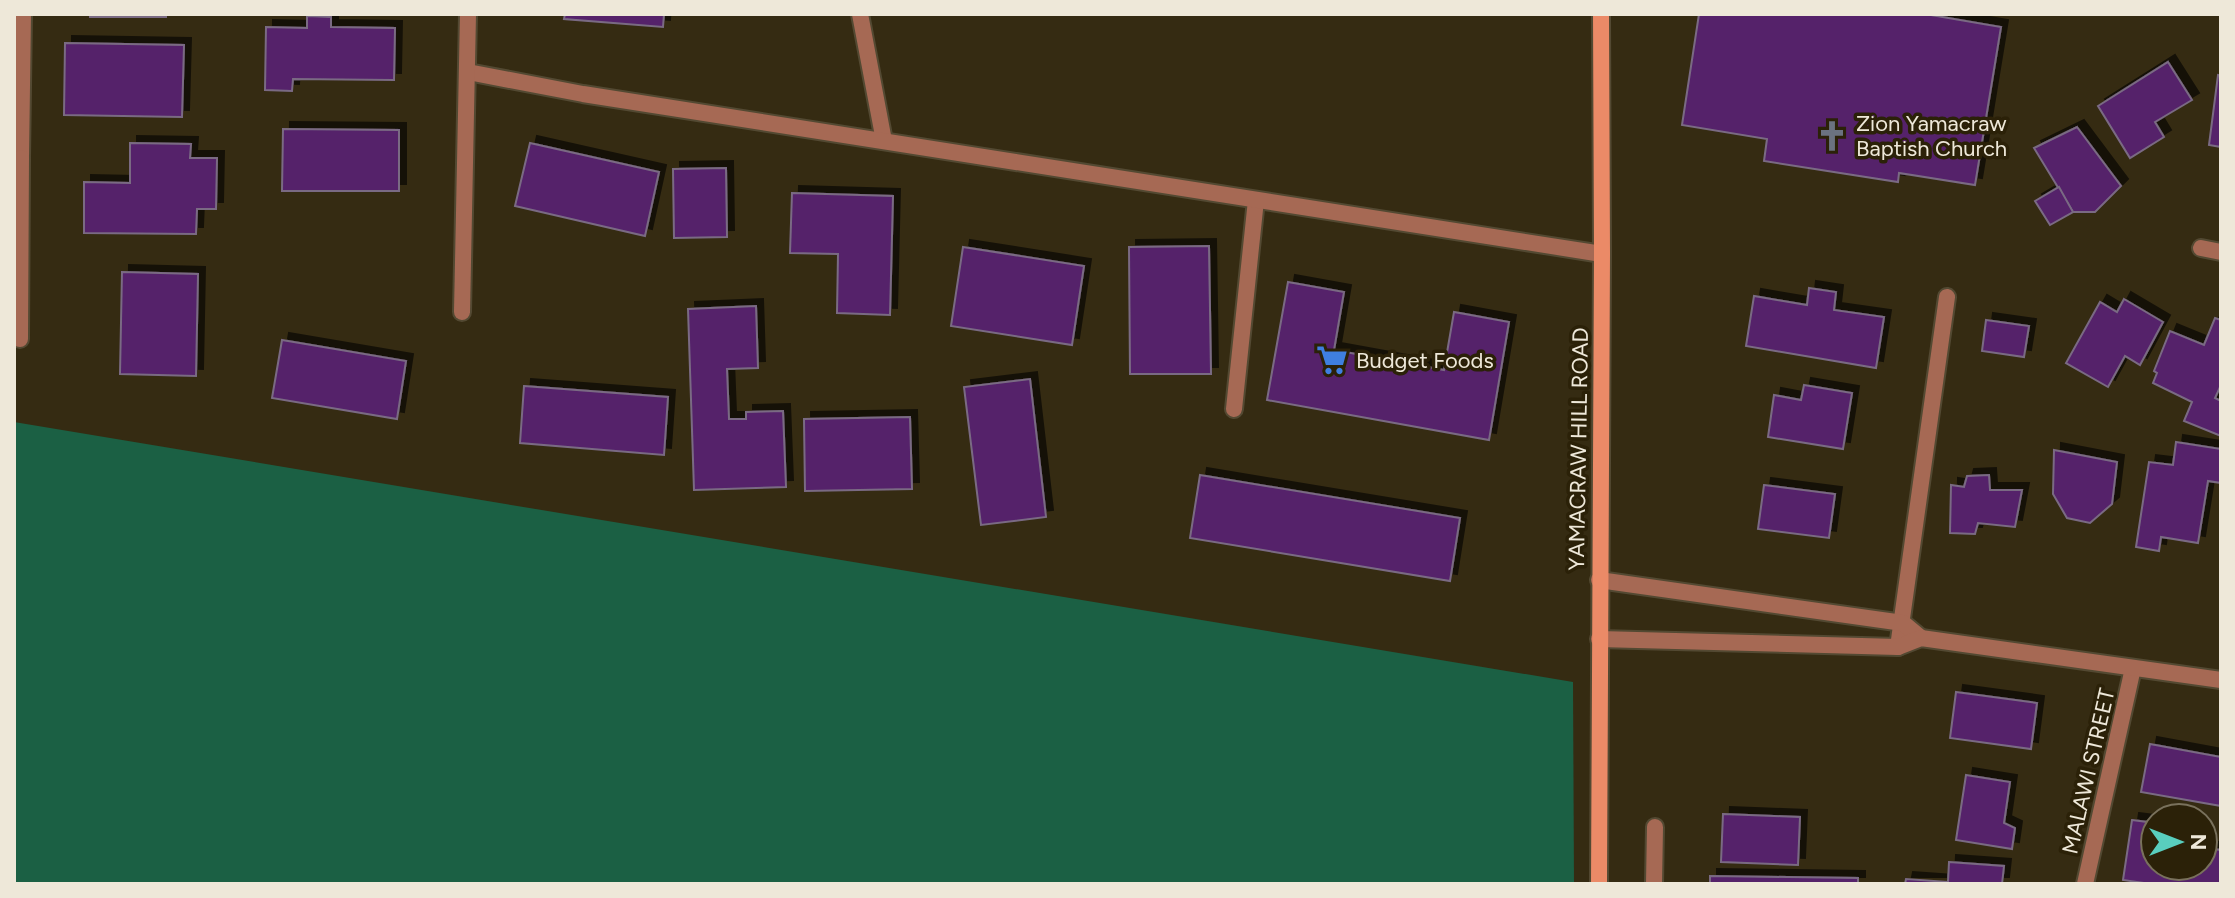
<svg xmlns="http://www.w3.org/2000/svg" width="2235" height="898" font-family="Figtree,sans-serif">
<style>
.green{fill:#1b6044}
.building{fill:#54216b;stroke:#7a6a83;stroke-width:2;filter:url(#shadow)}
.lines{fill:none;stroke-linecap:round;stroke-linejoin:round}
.service-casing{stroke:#534932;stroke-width:20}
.minor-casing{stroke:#534932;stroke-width:20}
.tertiary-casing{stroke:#534932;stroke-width:20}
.secondary-casing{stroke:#534932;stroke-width:20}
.service{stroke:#a66954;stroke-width:16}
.minor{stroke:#a66954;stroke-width:16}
.tertiary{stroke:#a66954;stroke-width:16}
.secondary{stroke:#eb8a67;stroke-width:16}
.labels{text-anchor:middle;stroke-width:7;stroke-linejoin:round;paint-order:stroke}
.poi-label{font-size:22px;fill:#eee8d9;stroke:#2b2108;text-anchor:start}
.street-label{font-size:22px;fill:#eee8d9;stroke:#2b2108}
</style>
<defs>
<filter id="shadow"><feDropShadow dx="7" dy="-7" stdDeviation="0" flood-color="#0009"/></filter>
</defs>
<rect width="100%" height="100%" fill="#352b12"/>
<polygon class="green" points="14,422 1573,682 1574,884 14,884"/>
<g class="building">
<rect x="90" y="14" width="76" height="3"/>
<polygon points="565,14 664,14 663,27 564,19"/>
<polygon points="1699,14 1925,14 2001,27 1975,185 1899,173 1898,182 1764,161 1767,139 1682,125"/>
<polygon points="307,16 331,17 331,27 395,28 394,80 293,79 292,91 265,90 266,27 307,28"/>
<polygon points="65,43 184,45 182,117 64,115"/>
<polygon points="2168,62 2192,100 2155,122 2164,137 2130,158 2098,106"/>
<polygon points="2218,75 2221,76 2221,147 2209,145"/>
<polygon points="2077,127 2121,186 2095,212 2073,212 2034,148"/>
<polygon points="283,129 399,130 399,191 282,191"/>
<polygon points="130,143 191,144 190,158 217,158 216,209 197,209 196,234 84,233 84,182 130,183"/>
<polygon points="530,143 659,172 645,236 515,206"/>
<polygon points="726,168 727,237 674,238 673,169"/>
<polygon points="2059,187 2073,212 2050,225 2035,201"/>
<polygon points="792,193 893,196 890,315 837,313 838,254 790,253"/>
<polygon points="1209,246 1211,374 1130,374 1129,247"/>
<polygon points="963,247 1084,266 1072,345 951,326"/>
<polygon points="122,272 198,274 196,376 120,374"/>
<polygon points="1288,282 1344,292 1334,350 1444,370 1454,312 1509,322 1489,440 1267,400"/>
<polygon points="1809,288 1836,292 1834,310 1884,317 1876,368 1746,346 1754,296 1807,305"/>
<polygon points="2124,299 2163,322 2140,365 2125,356 2108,387 2066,363 2100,302 2117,312"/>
<polygon points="756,306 758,368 727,369 729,419 746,419 746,412 783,411 786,487 694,490 688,309"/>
<polygon points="2215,318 2221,320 2221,385 2215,398 2221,401 2221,436 2184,421 2192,402 2153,383 2157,373 2154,371 2170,331 2204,345"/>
<polygon points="1986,320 2029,326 2024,357 1982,351"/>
<polygon points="282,340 406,361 397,419 272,398"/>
<polygon points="1030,379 1046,517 981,525 964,387"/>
<polygon points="1804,385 1852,393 1843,449 1768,437 1774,395 1801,400"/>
<polygon points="524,386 668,397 664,455 520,443"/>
<polygon points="910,417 912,489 805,491 804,419"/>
<polygon points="2176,442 2221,449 2221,483 2208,481 2198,543 2161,537 2159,551 2136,547 2149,462 2173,465"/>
<polygon points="2054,450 2117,462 2112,504 2090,523 2067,518 2053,494"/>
<polygon points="1200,475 1460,518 1450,581 1190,538"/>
<polygon points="1989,475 1990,490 2022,490 2015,527 1978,523 1975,534 1950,533 1951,485 1964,487 1967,476"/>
<polygon points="1764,485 1835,494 1829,538 1758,529"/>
<polygon points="1956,692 2037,703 2031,749 1950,738"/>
<polygon points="2150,744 2221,757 2221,806 2141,792"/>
<polygon points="1966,775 2010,782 2004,823 2015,828 2012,849 1956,840"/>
<polygon points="1723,814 1800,817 1798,865 1721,862"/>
<polygon points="2132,820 2155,823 2155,866 2203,866 2203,848 2221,850 2221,884 2151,884 2123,880"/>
<polygon points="1949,862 2004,866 2002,884 1905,884 1906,879 1948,882"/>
<polygon points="1710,876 1858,878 1858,884 1710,884"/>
</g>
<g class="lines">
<defs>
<g id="service">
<polyline points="860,14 884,141"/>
<polyline points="1234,409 1256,200"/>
</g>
<g id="minor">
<polyline points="468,72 583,94 1602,254"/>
<polyline points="14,157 21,158 23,14"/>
<polyline points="2201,248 2221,252"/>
<polyline points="462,312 468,14"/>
<polyline points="20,339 21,158"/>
<polyline points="1898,647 1947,297"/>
<polyline points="1654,884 1655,827"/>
<polyline points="2085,884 2133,668"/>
</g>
<g id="tertiary">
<polyline points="1599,580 1903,623 1921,638"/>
<polyline points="1599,639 1898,647 1921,638 2221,680"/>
</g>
<polyline id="secondary" points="1599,884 1602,254 1601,14"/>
</defs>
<use href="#service" class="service-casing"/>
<use href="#minor" class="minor-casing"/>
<use href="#tertiary" class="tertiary-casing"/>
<use href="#secondary" class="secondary-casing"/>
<use href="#service" class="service"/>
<use href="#minor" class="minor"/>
<use href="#tertiary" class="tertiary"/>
<use href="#secondary" class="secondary"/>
</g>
<defs>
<symbol id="church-bare" viewBox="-9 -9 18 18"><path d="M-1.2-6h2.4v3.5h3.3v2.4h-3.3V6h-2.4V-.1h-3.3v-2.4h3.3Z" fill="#6b7280" stroke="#2b2108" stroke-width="2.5" paint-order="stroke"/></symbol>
<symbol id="supermarket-bare" viewBox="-9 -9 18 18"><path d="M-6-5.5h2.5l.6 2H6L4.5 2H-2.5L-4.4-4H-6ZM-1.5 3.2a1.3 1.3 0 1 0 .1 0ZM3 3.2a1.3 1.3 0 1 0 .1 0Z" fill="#3f7fe0" stroke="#2b2108" stroke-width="2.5" paint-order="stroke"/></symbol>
</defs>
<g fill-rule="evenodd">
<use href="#church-bare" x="1810" y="114" width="44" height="44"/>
<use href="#supermarket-bare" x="1310" y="338" width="44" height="44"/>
</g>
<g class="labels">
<g class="poi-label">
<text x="1856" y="131">Zion Yamacraw<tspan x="1856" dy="25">Baptish Church</tspan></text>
<text x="1356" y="368">Budget Foods</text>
</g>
<g class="street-label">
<text transform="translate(1578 449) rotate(-89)" y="8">YAMACRAW HILL ROAD</text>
<text transform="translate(2088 771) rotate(-77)" y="8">MALAWI STREET</text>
</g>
</g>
<rect width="2235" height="898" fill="none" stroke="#eee8d9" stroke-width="32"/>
<g transform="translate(2179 842) rotate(90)"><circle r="38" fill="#2b2108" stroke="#79715c" stroke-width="2"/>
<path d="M0-6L14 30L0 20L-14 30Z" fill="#59cebe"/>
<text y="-12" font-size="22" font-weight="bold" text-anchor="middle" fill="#eee8d9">N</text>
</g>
</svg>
